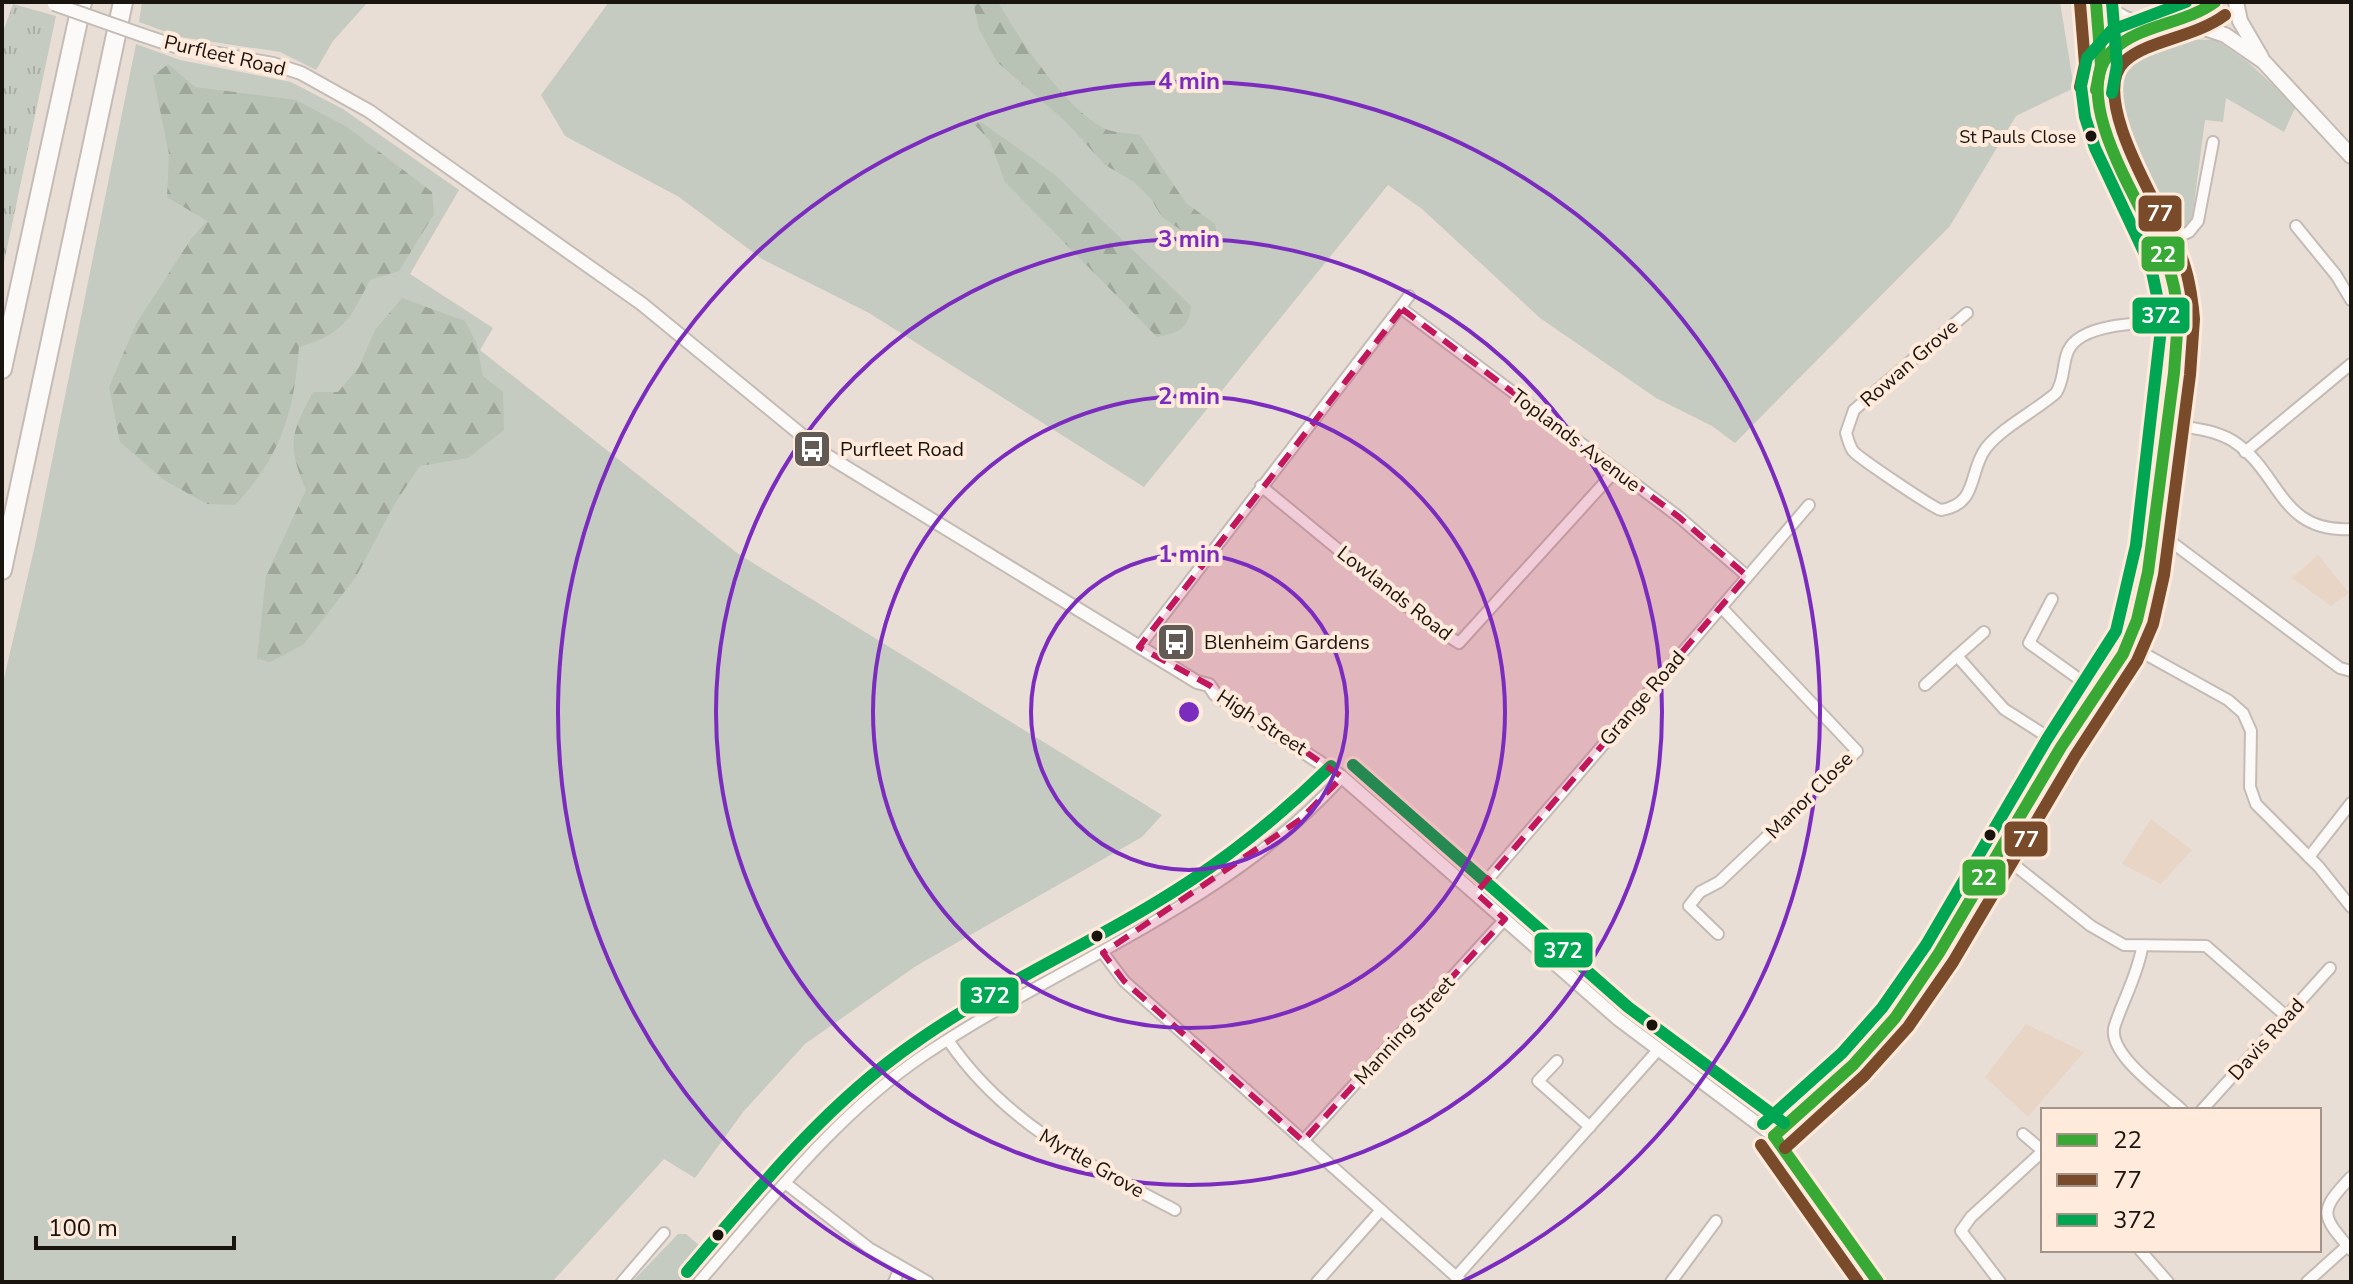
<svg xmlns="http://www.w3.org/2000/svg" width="2353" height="1284" font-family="'Nunito Sans',sans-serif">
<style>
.built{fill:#e8d5c6}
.grass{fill:#c5cbc1}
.forest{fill:url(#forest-firs)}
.park{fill:url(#park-tufts)}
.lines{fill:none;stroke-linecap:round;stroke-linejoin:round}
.minor-casing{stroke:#c4bbb5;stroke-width:14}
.tertiary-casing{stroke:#c4bbb5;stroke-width:16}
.secondary-casing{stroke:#c4bbb5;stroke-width:18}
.trunk-casing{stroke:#c4bbb5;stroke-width:22}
.minor{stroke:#fcfaf9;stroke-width:10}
.tertiary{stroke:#fcfaf9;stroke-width:12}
.secondary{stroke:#fcfaf9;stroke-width:14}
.trunk{stroke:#fcfaf9;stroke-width:18}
.tertiary-bridge-casing{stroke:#c4bbb5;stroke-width:16;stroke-linecap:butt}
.tertiary-bridge{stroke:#fcfaf9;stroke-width:12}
.bus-1-casing{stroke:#ffeadb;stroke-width:18}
.bus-2-casing{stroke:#ffeadb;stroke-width:18}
.bus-3-casing{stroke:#ffeadb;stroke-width:18}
.bus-1{stroke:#39a935;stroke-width:12}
.bus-2{stroke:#7a4b2a;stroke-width:12}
.bus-3{stroke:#00a651;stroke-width:12}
.marked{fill:#c2185b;fill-opacity:0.2;stroke:#c2185b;stroke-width:6;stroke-dasharray:16 10;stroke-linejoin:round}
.ring{fill:none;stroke:#7b2cbf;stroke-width:4}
.bus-dot{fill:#1a140f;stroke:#ffeadb;stroke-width:3}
.labels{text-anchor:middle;stroke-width:8;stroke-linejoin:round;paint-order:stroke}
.bus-label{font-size:18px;fill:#1a140f;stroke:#ffeadb;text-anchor:end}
.street-label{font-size:20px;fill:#1a140f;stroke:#ffeadb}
.poi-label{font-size:20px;fill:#1a140f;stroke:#ffeadb;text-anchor:start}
.centre{fill:#7b2cbf;stroke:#ffeadb;stroke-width:4}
.ring-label{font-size:24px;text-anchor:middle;font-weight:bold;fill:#7b2cbf;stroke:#ffeadb;stroke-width:8;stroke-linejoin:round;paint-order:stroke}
.line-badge{stroke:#ffeadb;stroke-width:3}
.badge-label{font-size:22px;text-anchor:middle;font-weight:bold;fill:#fff}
</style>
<defs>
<pattern id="forest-firs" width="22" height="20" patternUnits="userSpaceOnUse" patternTransform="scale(2)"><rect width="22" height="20" fill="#b8c2b5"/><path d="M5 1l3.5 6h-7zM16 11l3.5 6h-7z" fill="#9ea69a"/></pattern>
<pattern id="park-tufts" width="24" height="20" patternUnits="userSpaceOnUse" patternTransform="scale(2)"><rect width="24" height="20" fill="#c5cbc1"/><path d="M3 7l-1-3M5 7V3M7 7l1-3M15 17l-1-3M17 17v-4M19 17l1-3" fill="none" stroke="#a9ada5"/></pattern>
</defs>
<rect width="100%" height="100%" fill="#e9ded6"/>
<g class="built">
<polygon points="2318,555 2349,593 2331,606 2292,578"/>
<polygon points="2151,819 2192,850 2161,884 2122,864"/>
<polygon points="2026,1024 2084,1052 2028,1117 1985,1077"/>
</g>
<g class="grass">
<polygon points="142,2 368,2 333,41 316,70 280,52 180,37 139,22"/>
<polygon points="609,2 2060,2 2074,88 2016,116 1950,226 1735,443 1712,426 1656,398 1540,318 1422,209 1388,185 1144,487 869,313 762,259 679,197 565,136 541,95"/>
<path d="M2170 39 2216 40 2249 63 2296 106 2284 132 2226 98 2223 122 2205 120 2192 219 2185 227 2167 228 2107 103C2119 57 2123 49 2170 39Z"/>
<polygon points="136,44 180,60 291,82 343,109 459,190 410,274 493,328 480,350 737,553 1162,815 1142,837 916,966 805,1044 743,1112 695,1178 664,1159 552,1282 2,1282 2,687 35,545"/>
<polygon points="678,1234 686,1234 708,1253 683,1282 632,1282"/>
</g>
<g class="forest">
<path d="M973 2H998C1019 39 1069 114 1108 130 1118 133 1130 133 1140 135L1186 203 1215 224 1217 239 1207 248 1162 217 1151 199 1133 181 1105 165 1065 121 997 62 979 29Z"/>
<path d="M168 64 195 87 296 100 347 127 432 192 434 214 399 271 370 280C350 319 344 334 299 347 294 413 281 456 235 505L207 504 164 480 120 442 109 387 136 324 191 239 207 221 167 197 169 154 153 76Z"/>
<path d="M981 122 1054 174 1191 306C1189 329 1178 333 1157 337L1005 182 990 141 974 124Z"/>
<path d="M402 298 465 321 476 342 483 376 503 392 504 430 468 458 420 466 395 503 356 577 303 645 270 662 257 659 266 576 306 490C287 445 290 435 313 392H338L359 367 375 330Z"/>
</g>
<polygon class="park" points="13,4 56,16 2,272 2,35"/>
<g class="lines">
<defs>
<g id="minor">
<polyline points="2296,226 2336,275 2351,300"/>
<polyline points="2161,244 2189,232 2198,221 2213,142"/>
<polyline points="1402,309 1679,517 1747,576"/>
<path d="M1967 313 1854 410 1846 433C1848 439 1849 445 1853 451 1859 458 1933 508 1941 510 1979 504 1968 472 1986 448 2004 426 2034 412 2056 393 2065 379 2062 365 2068 351 2081 321 2149 323 2176 322"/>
<path d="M2167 424C2189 428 2213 429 2233 441 2281 472 2279 533 2351 529"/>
<polyline points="2245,452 2351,364"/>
<polyline points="1261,486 1430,625 1459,643 1616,470"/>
<polyline points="2154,529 2340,668 2351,671"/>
<polyline points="2052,599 2029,643 2097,692"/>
<polyline points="2127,644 2228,700 2243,713 2251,731 2250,787 2256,804 2319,867 2351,907"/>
<polyline points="1139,647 1409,296"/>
<polyline points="1957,656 1984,632"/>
<polyline points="1925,685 1957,656 2004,709 2062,746"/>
<polyline points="1998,852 2091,926 2124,945 2206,946 2286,1016"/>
<polyline points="2309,857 2351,803"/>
<polyline points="1476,893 1809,505"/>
<polyline points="1718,934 1689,906 1700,892 1719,882 1857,751 1721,607"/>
<path d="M2142 948C2137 976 2124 998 2115 1025 2105 1053 2163 1092 2182 1110"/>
<polyline points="1103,953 1124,981 1462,1282"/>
<path d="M948 1040C1004 1123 1089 1165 1175 1210"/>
<polyline points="1557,1061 1538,1081 1590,1127"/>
<polyline points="2202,1110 2330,968"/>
<polyline points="2023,1134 2043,1151"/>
<polyline points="1303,1141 1505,919"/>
<path d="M2351 1177C2318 1212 2321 1215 2351 1250"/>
<polyline points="785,1183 869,1248 928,1282"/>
<polyline points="2140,1250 2168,1282"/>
<polyline points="1456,1277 1658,1050"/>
<polyline points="622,1282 664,1233"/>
<path d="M699 1282C769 1202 835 1115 924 1055 1063 962 1229 903 1342 777"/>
<polyline points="894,1282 900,1268"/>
<polyline points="1317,1282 1381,1210"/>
<polyline points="1671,1282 1716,1221"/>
<polyline points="2000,1282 1961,1231 1971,1217 2043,1151"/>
<polyline points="2307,1282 2347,1246"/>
</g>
<g id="tertiary">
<polyline points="142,35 175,46 273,64 301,73 369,111 642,304 826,455 1197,682 1209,685 1215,694 1342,777 1618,1019 1774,1136 1878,1282"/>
<polyline points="2101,65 2122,43 2156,28"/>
<polyline points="1774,1136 1894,1020 2104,682 2136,622 2154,529 2175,374 2175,288 2161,244 2099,120 2096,103 2101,65 2096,2"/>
</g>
<g id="secondary">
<path d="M2101 2C2135 34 2181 34 2215 2"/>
<polyline points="2236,2 2240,21 2261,57"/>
<polyline points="2187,22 2225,35 2263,61 2351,156"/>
</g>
<g id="trunk">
<polyline points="2,369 82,2"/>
<polyline points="2,570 123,2"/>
</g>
</defs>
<use href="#minor" class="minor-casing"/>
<use href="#tertiary" class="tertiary-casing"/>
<use href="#secondary" class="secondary-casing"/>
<use href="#trunk" class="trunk-casing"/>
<use href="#minor" class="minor"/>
<use href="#tertiary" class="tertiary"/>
<use href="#secondary" class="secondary"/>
<use href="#trunk" class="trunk"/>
<defs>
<polyline id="tertiary-bridge" points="54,4 142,35"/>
</defs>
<use href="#tertiary-bridge" class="tertiary-bridge-casing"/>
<use href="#tertiary-bridge" class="tertiary-bridge"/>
<defs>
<g id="bus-1">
<polyline points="2096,2 2101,65 2096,90"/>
<path d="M1774 1136 1853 1065 1895 1018 1939 953 2061 747 2123 654 2137 620 2148 572 2174 373 2178 320C2177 299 2174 280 2166 260 2147 212 2066 98 2111 52 2138 24 2184 25 2215 2"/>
<polyline points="1774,1136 1878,1282"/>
</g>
<g id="bus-2">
<polyline points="2080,3 2085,64 2080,87"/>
<polyline points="1761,1145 1858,1282"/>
<path d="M1785 1148 1864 1076 1908 1027 1953 962 2075 756 2137 661 2153 624 2164 575 2190 375 2194 319C2192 296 2189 274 2180 253 2164 214 2086 96 2125 61 2148 40 2194 38 2225 15"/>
</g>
<g id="bus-3">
<polyline points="2112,93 2117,65 2112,2"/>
<polyline points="1353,765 1628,1007 1784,1123"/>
<polyline points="1763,1124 1842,1053 1882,1008 1926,945 2047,739 2116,631 2136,545 2162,320 2151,267 2095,148 2085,117 2081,86 2087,58 2112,30 2186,2"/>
<path d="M687 1272C757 1190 824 1106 913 1044 1000 982 1101 940 1190 881 1242 847 1287 809 1331 766"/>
</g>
</defs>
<use href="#bus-1" class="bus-1-casing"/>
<use href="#bus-2" class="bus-2-casing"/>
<use href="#bus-3" class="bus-3-casing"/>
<use href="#bus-1" class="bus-1"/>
<use href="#bus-2" class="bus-2"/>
<use href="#bus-3" class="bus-3"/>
</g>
<path class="marked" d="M1402 309 1679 517 1747 576 1476 893 1505 919 1303 1141 1124 981 1103 953 1301 819 1342 777 1209 685 1139 647Z"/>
<g class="ring">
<circle cx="1189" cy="712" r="158"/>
<circle cx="1189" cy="712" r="316"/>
<circle cx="1189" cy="712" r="473"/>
<path d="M917 1282A631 631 0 1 1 1461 1282"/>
</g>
<defs>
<symbol id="bus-square" viewBox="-11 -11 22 22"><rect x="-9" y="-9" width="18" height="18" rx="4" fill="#625b55" stroke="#ffeadb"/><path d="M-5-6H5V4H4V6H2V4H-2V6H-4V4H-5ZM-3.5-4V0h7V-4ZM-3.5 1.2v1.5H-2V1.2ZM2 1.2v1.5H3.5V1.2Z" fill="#fff"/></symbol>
</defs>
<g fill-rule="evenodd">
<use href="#bus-square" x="790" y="427" width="44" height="44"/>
<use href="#bus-square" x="1154" y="620" width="44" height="44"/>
</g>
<g class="bus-dot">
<circle cx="2091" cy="136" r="7"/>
<circle cx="1990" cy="835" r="7"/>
<circle cx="1097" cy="936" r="7"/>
<circle cx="1652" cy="1025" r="7"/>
<circle cx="718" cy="1235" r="7"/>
</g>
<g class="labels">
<g class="bus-label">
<text x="2076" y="143">St Pauls Close</text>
</g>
<g class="street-label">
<text transform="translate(225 55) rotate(13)" y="7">Purfleet Road</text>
<text transform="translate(1909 363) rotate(-41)" y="7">Rowan Grove</text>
<text transform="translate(1576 440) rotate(37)" y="7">Toplands Avenue</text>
<text transform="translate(1395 593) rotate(38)" y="7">Lowlands Road</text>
<text transform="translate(1642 698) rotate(-49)" y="7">Grange Road</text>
<text transform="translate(1262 722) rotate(33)" y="7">High Street</text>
<text transform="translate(1809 795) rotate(-45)" y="7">Manor Close</text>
<text transform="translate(1404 1030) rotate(-48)" y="7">Manning Street</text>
<text transform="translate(2266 1039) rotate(-48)" y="7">Davis Road</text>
<text transform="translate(1092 1163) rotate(30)" y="7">Myrtle Grove</text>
</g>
<g class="poi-label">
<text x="840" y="456">Purfleet Road</text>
<text x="1204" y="649">Blenheim Gardens</text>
</g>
</g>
<circle cx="1189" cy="712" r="12" class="centre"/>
<g class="ring-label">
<text x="1189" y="89">4 min</text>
<text x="1189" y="247">3 min</text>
<text x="1189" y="404">2 min</text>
<text x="1189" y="562">1 min</text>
</g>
<g class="line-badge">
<rect x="2137" y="194" width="46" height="39" rx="8" fill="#7a4b2a"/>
<rect x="2140" y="235" width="46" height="38" rx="8" fill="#39a935"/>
<rect x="2131" y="296" width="60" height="39" rx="8" fill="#00a651"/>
<rect x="2003" y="820" width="46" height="38" rx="8" fill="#7a4b2a"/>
<rect x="1961" y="858" width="46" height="39" rx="8" fill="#39a935"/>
<rect x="1533" y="931" width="61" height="38" rx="8" fill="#00a651"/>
<rect x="959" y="976" width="61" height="39" rx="8" fill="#00a651"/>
</g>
<g class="badge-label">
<text x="2160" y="221">77</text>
<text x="2163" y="262">22</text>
<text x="2161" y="323">372</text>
<text x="2026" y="847">77</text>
<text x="1984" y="885">22</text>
<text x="1563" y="958">372</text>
<text x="990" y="1003">372</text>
</g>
<rect width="2353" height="1284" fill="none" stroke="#1a140f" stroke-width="8"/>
<rect x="2041" y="1108" width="280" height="144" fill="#ffeadb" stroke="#a39489" stroke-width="2"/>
<rect x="2057" y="1134" width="40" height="12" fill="#39a935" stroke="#a39489" stroke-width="2"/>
<text x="2113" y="1148" font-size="24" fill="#1a140f">22</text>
<rect x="2057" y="1174" width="40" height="12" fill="#7a4b2a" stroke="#a39489" stroke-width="2"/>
<text x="2113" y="1188" font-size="24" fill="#1a140f">77</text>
<rect x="2057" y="1214" width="40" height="12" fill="#00a651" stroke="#a39489" stroke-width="2"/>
<text x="2113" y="1228" font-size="24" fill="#1a140f">372</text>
<path d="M36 1236v12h198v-12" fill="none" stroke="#1a140f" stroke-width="4"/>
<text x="48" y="1236" font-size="24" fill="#1a140f" stroke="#ffeadb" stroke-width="6" paint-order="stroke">100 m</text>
</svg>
